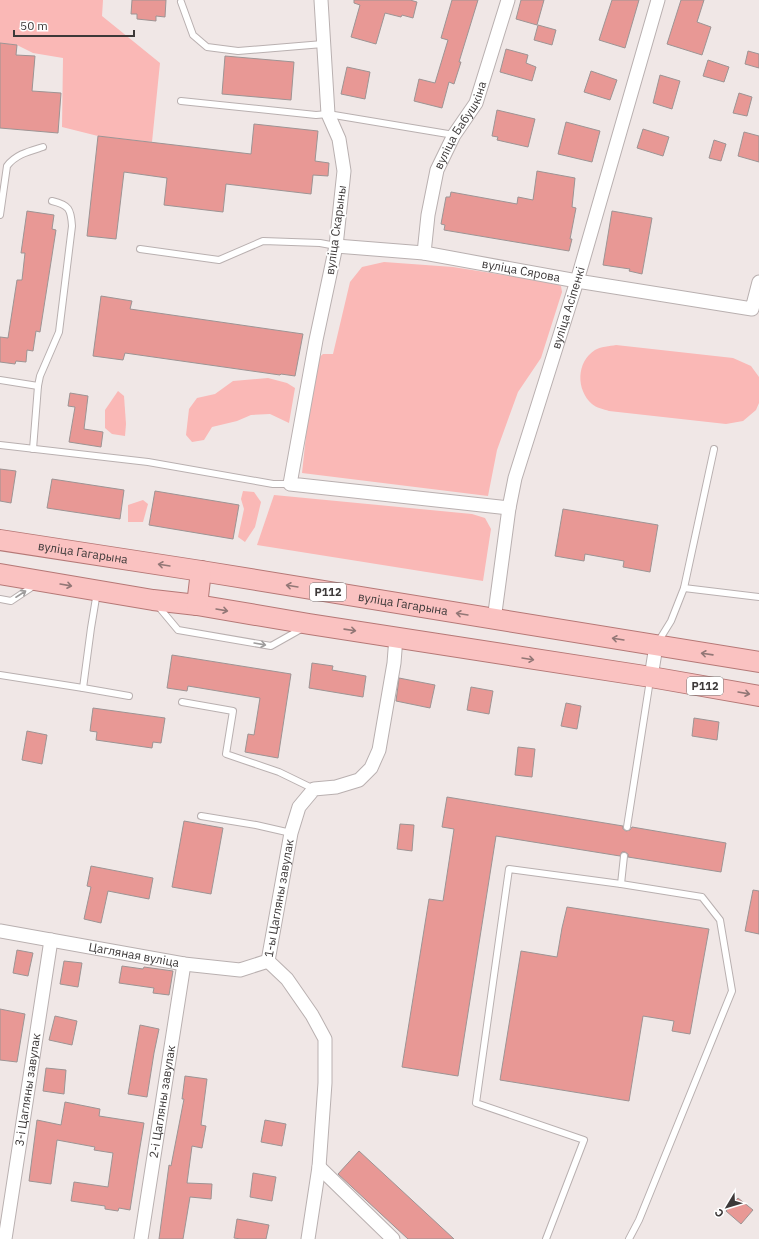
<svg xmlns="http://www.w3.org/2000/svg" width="759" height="1239" font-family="'IBM Plex Sans',sans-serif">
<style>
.green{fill:#fab8b6}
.building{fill:#e89895;stroke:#9d9494}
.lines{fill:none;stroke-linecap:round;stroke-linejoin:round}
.lane-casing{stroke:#b9b0b0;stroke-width:8}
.street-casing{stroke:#b9b0b0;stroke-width:15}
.primary-casing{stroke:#b57876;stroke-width:22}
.lane{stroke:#fff;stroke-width:6}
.street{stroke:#fff;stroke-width:13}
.primary{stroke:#fac2c1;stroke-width:20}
.oneway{stroke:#927776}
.oneway2{stroke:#9e9c9c}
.labels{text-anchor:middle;stroke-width:4;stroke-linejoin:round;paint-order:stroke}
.shield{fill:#fff;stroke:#777474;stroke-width:1}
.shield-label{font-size:11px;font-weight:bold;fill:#3d3939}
.street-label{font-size:12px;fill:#3d3939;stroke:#fff}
</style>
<rect width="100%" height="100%" fill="#f0e7e6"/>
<g class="green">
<polygon points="0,0 103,0 102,16 160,63 152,142 98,136 62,127 63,58 33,53 17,45 0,43"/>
<polygon points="384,262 453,267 555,283 561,286 562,292 541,358 518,392 497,450 488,496 302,473 314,362 323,354 333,354 350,282 362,267"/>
<path d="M616 345 733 358 751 366 759 377V403L756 410 743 421 726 424 609 411C604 409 596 408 592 404 576 390 576 362 595 350 600 347 610 346 616 345Z"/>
<polygon points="268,378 287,383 295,388 289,423 270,414 251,415 237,421 212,427 204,440 192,442 186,435 189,409 197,398 215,394 233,381"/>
<polygon points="118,391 124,396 126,424 125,436 112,434 105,428 105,410"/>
<polygon points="243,491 254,492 261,502 255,527 245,542 238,537 244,509 241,499"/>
<polygon points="274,495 472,514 485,518 491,529 483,581 257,545"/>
<polygon points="143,500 148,504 143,522 128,522 128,505"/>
</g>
<g class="building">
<polygon points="132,0 166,0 165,17 156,16 156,21 137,19 137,14 131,14"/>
<polygon points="354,0 410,0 417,2 413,18 402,15 401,17 385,13 376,44 351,37 360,5 354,3"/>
<polygon points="452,0 478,0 459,62 461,62 454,84 449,82 442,108 414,101 419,79 435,83 448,40 441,38"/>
<polygon points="521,0 544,0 537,25 516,19"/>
<polygon points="612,0 639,0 625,48 599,40"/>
<polygon points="681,0 704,0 697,22 711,27 702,55 667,44"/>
<polygon points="538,25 556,30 552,45 534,40"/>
<polygon points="0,43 17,45 16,55 35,56 32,91 61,93 58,133 0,128"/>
<polygon points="506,49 528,55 526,63 536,67 532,81 500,72"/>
<polygon points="748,51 759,54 759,68 745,64"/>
<polygon points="225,56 294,62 291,100 222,94"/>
<polygon points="708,60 729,67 724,82 703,76"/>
<polygon points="347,67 370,72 365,99 341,94"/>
<polygon points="591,71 617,80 610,100 584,92"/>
<polygon points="660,75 680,81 672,109 653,103"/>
<polygon points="739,93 752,97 747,116 733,113"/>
<polygon points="497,110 535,119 528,147 497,140 498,137 492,136"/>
<polygon points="566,122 600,131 592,162 558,154"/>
<polygon points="254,124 318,131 315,161 329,163 328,176 313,175 311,194 226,184 223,212 164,205 167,178 124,172 116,239 87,236 98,136 251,154"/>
<polygon points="643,129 669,137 663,156 637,148"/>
<polygon points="744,132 759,136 759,162 738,156"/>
<polygon points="714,140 726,144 721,161 709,158"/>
<polygon points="537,171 575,178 572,207 576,208 570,239 572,239 569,251 444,230 445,225 441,224 446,197 450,197 451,192 517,204 518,197 533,200"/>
<polygon points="27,211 54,215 52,229 56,230 40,332 36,331 33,351 27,350 26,362 16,361 15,364 0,362 0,337 8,338 17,280 22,280 25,253 21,253"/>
<polygon points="612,211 652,218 642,274 629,271 630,269 603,265"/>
<polygon points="101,296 132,301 130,309 303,334 295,376 281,374 280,375 125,353 123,360 93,356"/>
<polygon points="70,393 88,396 84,429 103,432 101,447 69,442 75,407 68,406"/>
<polygon points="0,469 16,471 11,503 0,501"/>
<polygon points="52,479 124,490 120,519 47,508"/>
<polygon points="155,491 239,505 233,539 149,525"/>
<polygon points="563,509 658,525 650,572 623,567 624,561 585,554 584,561 555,556"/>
<polygon points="172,655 291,674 278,758 245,752 248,734 254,735 260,698 188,686 187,691 167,688"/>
<polygon points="312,663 333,666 332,670 366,676 363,697 309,688"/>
<polygon points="399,678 435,685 430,708 396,701"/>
<polygon points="471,687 493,691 489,714 467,710"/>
<polygon points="566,703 581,706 577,729 561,726"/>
<polygon points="93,708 165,718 161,743 153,742 152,748 96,740 97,732 90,731"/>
<polygon points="694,718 719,722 717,740 692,736"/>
<polygon points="27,731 47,735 42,764 22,760"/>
<polygon points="518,747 535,749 532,777 515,775"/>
<polygon points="447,797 623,826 623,829 626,831 630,830 632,827 726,843 721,872 628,857 628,854 625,852 622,852 620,856 496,836 458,1076 402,1067 429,899 443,901 454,829 442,827"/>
<polygon points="184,821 223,828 211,894 172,887"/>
<polygon points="400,824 414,825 412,851 397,849"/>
<polygon points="91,866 153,878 149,899 108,891 101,923 84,919 91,887 87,886"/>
<polygon points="753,890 759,891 759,934 745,931"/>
<polygon points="567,907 709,929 690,1034 672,1031 674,1021 643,1016 629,1101 500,1080 521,951 557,957 562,928"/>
<polygon points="17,950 33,953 28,976 13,973"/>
<polygon points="64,961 82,963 78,987 60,984"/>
<polygon points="122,966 143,969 144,967 173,971 169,995 153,993 154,988 119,983"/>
<polygon points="0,1009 25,1014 17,1062 0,1060"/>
<polygon points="55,1016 77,1021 72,1045 49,1040"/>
<polygon points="140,1025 159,1029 154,1053 147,1097 128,1094"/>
<polygon points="46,1068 66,1070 64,1094 43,1091"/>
<polygon points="185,1076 207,1079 201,1125 206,1126 202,1148 192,1146 187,1183 212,1184 211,1199 190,1197 183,1239 159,1239 169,1165 171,1166 184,1099 182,1099"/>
<polygon points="65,1102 100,1109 99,1116 144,1123 138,1159 130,1210 119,1208 118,1211 105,1209 105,1206 71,1201 74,1182 108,1187 113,1153 94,1150 95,1147 57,1140 51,1184 29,1181 37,1120 61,1125"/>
<polygon points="265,1120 286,1124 282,1146 261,1142"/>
<polygon points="359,1151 454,1239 408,1239 338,1174"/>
<polygon points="253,1173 276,1177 272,1201 250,1197"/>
<polygon points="738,1198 753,1210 741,1224 726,1211"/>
<polygon points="237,1219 269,1225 266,1239 241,1239 234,1238"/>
</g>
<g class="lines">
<defs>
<g id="lane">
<polyline points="181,2 193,35 207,47 238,51 323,44"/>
<polyline points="181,101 316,115 328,114 454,135"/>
<path d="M0 215 7 166C16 154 30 151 43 147"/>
<polyline points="140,249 219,260 263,241 320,243 336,246"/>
<polyline points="0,380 38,386"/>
<polyline points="0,445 148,462 273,484 290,484"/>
<path d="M33 449 38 386 40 376 59 332 72 226C71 209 69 205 52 201"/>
<polyline points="684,588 759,597"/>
<polyline points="97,592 91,628 83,688 129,696"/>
<polyline points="0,599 11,601 35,585"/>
<polyline points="158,606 178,630 271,646 303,628"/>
<polyline points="658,642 671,621 684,588 714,449"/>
<polyline points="0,675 83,688"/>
<polyline points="182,702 233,711 226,754 279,772 314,789"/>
<polyline points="201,816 256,825 291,833"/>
<polyline points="627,827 650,680"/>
<polyline points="621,884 624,856"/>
<polyline points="546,1239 584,1140 476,1103 509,869 621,884 702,897 720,920 732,991 639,1220 629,1239"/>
</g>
<g id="street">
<polyline points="321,0 328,114 339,139 344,171 336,246 316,340 290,484 509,508"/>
<path id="s1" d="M336 246 424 253 577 281 752 309 759 282"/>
<path id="s2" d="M424 253 428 215 437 170 454 135 476 103 508 0"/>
<path id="s3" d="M494 620 509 508 515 478 577 281 658 0"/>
<polyline points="651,677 656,646"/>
<path id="s4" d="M0 931 184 964 240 970 268 961"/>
<polyline points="319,1167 393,1239"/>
<path id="s5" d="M5 1239 51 940"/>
<path id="s6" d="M141 1239 184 964"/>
<path id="s7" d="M308 1239 319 1167 325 1083V1039L312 1015 287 979 268 961 291 833 299 807 314 789 336 787 359 780 371 768 379 750 394 663 396 637"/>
</g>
<g id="primary">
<path id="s8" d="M0 540 201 571 759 662"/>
<polyline points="0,574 153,600 197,605 309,624 651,677 759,696"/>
<polyline points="197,605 201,571"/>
</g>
</defs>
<use href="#lane" class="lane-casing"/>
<use href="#street" class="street-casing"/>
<use href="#primary" class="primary-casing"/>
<use href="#lane" class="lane"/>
<use href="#street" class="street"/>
<use href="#primary" class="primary"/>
</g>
<defs><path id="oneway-shaft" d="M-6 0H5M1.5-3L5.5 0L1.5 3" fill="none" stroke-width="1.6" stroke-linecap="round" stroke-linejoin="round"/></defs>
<g class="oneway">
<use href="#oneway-shaft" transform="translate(164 565) rotate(-171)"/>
<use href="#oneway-shaft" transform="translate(66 585) rotate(10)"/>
<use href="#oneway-shaft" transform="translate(292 586) rotate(-171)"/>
<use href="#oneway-shaft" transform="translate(222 610) rotate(10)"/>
<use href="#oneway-shaft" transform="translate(462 614) rotate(-171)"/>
<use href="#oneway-shaft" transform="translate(350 630) rotate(8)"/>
<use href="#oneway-shaft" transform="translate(618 639) rotate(-171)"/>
<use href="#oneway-shaft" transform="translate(707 654) rotate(-172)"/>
<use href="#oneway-shaft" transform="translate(528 659) rotate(9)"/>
<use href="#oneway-shaft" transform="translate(744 693) rotate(10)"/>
</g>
<g class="oneway2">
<use href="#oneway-shaft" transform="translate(21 594) rotate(-33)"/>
<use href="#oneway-shaft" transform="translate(260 644) rotate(10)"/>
</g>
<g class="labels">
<g class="shield">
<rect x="310" y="583" width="36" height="18" rx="3"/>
<rect x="687" y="677" width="36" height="18" rx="3"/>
</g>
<g class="shield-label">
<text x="328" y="596">Р112</text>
<text x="705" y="690">Р112</text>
</g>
<g class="street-label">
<text dy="4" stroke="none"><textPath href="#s2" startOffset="135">вуліца Бабушкіна</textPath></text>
<text transform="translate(336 230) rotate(-82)" y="4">вуліца Скарыны</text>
<text dy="4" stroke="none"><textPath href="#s1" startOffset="187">вуліца Сярова</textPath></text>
<text dy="4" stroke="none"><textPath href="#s3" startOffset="322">вуліца Асіпенкі</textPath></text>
<text dy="4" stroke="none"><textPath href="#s8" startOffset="84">вуліца Гагарына</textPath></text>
<text dy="4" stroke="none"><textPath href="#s8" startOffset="408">вуліца Гагарына</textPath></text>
<text dy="4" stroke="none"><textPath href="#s7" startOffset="362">1-ы Цагляны завулак</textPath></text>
<text dy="4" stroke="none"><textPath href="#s4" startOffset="136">Цагляная вуліца</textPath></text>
<text dy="4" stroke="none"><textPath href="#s5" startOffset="151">3-і Цагляны завулак</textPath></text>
<text dy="4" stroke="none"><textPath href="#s6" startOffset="139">2-і Цагляны завулак</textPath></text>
</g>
</g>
<g transform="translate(727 1207) rotate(232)" stroke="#ffffff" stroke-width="3" paint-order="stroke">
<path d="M0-3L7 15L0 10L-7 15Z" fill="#3d3939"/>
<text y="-6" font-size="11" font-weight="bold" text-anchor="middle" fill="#3d3939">С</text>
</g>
<path d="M14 30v6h120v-6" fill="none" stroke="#3d3939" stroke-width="2"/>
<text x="20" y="30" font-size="12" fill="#3d3939" stroke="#ffffff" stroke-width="3" paint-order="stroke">50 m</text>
</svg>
